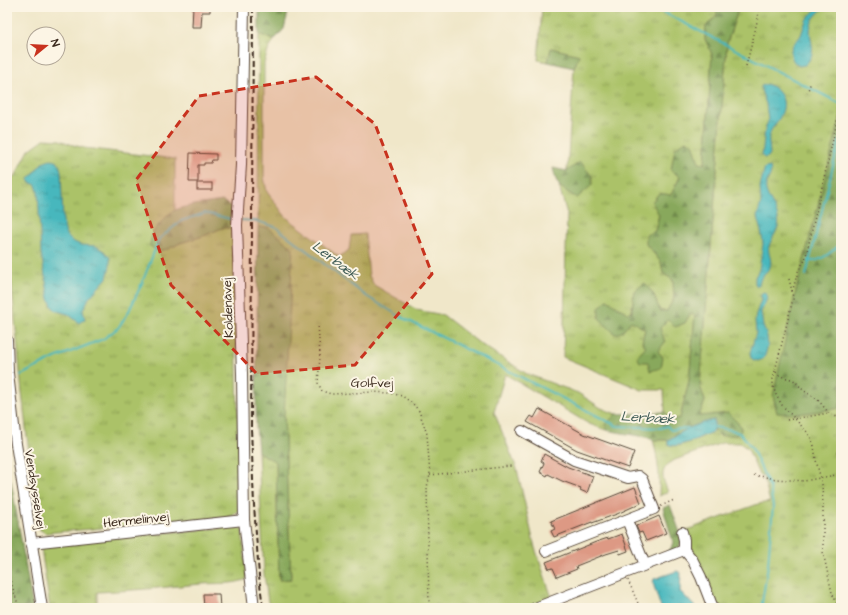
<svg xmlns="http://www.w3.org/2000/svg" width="848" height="615" font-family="'Architects Daughter',sans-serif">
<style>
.grass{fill:url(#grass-tufts);stroke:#737642}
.forest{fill:url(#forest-firs);stroke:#62693d}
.water{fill:url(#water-ripples);stroke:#41706e}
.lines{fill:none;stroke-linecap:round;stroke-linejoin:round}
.stream{stroke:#47b7bd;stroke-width:2}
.building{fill:#dd9984}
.minor-casing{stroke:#564638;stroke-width:12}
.path{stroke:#564638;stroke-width:1.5;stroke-dasharray:1 3;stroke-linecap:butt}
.minor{stroke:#fff;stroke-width:10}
.rail{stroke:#3b2a1e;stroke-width:2;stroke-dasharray:6 3;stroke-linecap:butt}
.marked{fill:#c8321e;fill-opacity:0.2;stroke:#c8321e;stroke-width:3;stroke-dasharray:8 5;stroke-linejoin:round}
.labels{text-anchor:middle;stroke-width:4;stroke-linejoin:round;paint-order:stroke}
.street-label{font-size:13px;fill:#3b2a1e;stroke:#fcf5e5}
.water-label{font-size:14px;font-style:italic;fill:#3f5b56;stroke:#fcf5e5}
</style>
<defs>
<pattern id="grass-tufts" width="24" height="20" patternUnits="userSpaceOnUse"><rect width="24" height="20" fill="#abc267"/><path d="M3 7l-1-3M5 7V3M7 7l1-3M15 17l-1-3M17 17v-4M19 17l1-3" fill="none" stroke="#8c9e54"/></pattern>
<pattern id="forest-firs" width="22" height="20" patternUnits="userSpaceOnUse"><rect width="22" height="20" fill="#88a85c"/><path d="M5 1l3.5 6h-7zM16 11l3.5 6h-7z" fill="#70894b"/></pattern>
<pattern id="water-ripples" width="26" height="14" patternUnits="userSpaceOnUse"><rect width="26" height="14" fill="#47b7bd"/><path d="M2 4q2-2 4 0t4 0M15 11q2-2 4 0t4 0" fill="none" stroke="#3c9599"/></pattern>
</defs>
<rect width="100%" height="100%" fill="#fcf5e5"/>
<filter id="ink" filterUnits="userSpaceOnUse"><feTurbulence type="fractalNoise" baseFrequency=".025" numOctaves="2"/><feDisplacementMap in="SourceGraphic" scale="8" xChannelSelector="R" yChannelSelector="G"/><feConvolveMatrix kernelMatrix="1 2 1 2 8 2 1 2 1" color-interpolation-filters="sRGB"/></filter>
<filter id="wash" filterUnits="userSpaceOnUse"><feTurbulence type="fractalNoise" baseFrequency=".012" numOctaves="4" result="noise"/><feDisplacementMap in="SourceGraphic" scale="16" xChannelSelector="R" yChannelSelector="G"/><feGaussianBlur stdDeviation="0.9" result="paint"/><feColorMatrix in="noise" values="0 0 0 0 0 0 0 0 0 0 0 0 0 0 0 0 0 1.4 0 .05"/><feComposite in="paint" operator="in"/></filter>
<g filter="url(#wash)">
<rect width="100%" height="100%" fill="#f0e7c9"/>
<g class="grass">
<polygon points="542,7 716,7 717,16 706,26 705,39 712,54 705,165 699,163 680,177 671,195 659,214 655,231 646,244 661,262 663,273 673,280 674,298 667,311 659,311 654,295 634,291 632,312 628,314 607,300 622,332 631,321 645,329 642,342 657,351 665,342 659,328 668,320 690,313 695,315 689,381 680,418 670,420 665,412 664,390 642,390 563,357 567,214 559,186 577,198 567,171 574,68 579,55 551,48 548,62 538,60"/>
<path d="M739 7H841V116L794 299 798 414 841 408V608H756L752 606 746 608H718L691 552 686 536 687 530 758 504 770 502 763 476 759 475 748 449 740 443H722L672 461C658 472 663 478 668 492L659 496C660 477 658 459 653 440H668V444C677 450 701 437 710 433L714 430 720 436 741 426 698 416 705 401 700 386 727 43Z"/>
<polygon points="259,34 274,40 268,51 264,63 264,177 267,192 286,217 339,257 349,250 351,235 365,234 369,276 374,285 417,310 443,315 479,343 527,374 578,393 601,408 616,414 606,424 606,430 589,424 505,374 494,412 517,469 535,548 552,598 526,608 269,608 264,574 258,452 276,461 279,580 291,579 284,416 269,228 258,227"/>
<polygon points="44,139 60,140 70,144 84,148 175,159 175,210 169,214 168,249 180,243 203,236 222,228 234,228 240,510 231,517 45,533 39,529 32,480 22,393 7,235 7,178 15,177 29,150"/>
<path d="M233 527 242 529 247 579C234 585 215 583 201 584 166 587 132 591 97 592V608H50L41 548 46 543Z"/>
</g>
<g class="forest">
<polygon points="259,7 288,7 288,12 284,29 274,40 259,34"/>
<polygon points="716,7 739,7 727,43 700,386 705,401 699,416 728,413 741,426 741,431 737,435 720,436 714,430 714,420 691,427 668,440 653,440 646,437 627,434 606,430 606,424 616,414 665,412 670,420 680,418 689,381 695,315 690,314 685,323 675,327 668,320 660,328 665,342 658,351 663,358 661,368 650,371 648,362 640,362 637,357 646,347 642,342 645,329 631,321 622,332 615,334 599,318 599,308 607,300 628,313 632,312 634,291 645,283 654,295 660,311 667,311 674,298 673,280 663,273 661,262 646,244 646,235 655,231 659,215 652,202 659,193 671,195 680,177 671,170 675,148 686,141 693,143 699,163 705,164 712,54 705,39 706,26 717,16"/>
<polygon points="551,48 579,55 574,68 548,62"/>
<polygon points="841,116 841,408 798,414 777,413 773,396 794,299"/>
<path d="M580 162 592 176V185L577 198C560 187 557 188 553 168L567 171Z"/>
<path d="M222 201 235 208 234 228H222L203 236 180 243 168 249 157 251 150 246C151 236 154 229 162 221 165 218 169 214 173 211 184 205 210 203 222 201Z"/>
<polygon points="258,227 269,228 293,248 284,416 291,579 279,580 276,462 258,452 256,427"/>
<polygon points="7,480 11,481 33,608 7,608"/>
<polygon points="670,505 682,538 679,548 667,553 671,548 673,542 663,508"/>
</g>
<g class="water">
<path d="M819 7H825C819 12 813 17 811 25 807 39 820 51 805 65L799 66C792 62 788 53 793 45 795 41 799 39 801 35 803 30 804 25 806 20 809 15 815 11 819 7Z"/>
<path d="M767 84C783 91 788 103 779 119 776 123 770 131 769 135 768 140 770 149 770 154L768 157 764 158 762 156 765 130 768 121 766 104 761 90V86Z"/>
<path d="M50 160C59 160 59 164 61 171L63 221 66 235 72 241 81 245 96 246 104 251 110 258V266L107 278 89 298 83 310 85 319 79 323 68 314 57 311 53 308 49 299 41 253 38 192 36 185 29 182V179L42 163Z"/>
<path d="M770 167C774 176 764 180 766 190 768 199 776 208 778 218 781 229 772 236 769 246 767 253 773 260 770 267 768 271 764 273 762 277 760 279 760 282 759 285L757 286 755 284V277L759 270 763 244 762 235 757 217 761 203 760 187 764 170 765 168Z"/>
<polygon points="763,292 766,293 767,299 761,312 763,326 767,336 768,345 765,356 763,359 758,361 754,360 751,358 750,353 756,333 755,321 756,314 761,300 761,294"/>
<path d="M714 420V430L710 433C700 437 677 450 668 444V440C685 430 694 424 714 420Z"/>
<polygon points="677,571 681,573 680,591 696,608 661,608 653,583 654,579"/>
</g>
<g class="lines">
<g class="stream">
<polyline points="653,7 841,104"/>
<polyline points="241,220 256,221 276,227 366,296 401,317 460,346 617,426 661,428 667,426 671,430 688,428"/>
<path d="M809 261C821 262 832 251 841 244"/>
<polyline points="806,275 841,134"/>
<polyline points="21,375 55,358 103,339 118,328 128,313 142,283 159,239 181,221 205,213 235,220"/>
<polyline points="714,427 732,430 741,434 752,448 770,488 773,506 768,565 762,603 762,608"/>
</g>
</g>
<g id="blocks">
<g class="building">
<polygon points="193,7 210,7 210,12 202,12 201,27 192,27"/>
<polygon points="190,153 216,154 216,160 212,160 211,163 204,163 204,165 198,165 198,182 189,182"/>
<rect x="197" y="183" width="15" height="7"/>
<polygon points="539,409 584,434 634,452 628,468 577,450 527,422 531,416 534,418"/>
<polygon points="544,454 568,467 593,476 587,493 580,490 581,488 562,481 548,474 547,476 540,472 544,463 541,461"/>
<polygon points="635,487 641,503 617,514 592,523 592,522 554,537 551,531 555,529 551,521"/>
<polygon points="659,516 666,533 646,541 642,532 639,533 636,526"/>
<polygon points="622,534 628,551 620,554 619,550 606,554 576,566 577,569 557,577 553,568 549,569 546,562 596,542 608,538 608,539"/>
<polygon points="203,594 219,594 220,608 204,608"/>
</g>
</g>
</g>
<g filter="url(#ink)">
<use href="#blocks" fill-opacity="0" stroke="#564638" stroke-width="1"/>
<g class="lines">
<defs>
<g id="minor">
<polyline points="244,7 241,165 237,225 242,373 244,520 254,608"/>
<polyline points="7,340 8,373 16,444 42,608"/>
<polyline points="522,431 574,460 628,478 638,476 642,479 654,509 546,551"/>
<polyline points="627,520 645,565"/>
<polyline points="31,543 244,520"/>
<polyline points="684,550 692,559 701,577 713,608"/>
<polyline points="535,608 684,550 684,540 682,532"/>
</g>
</defs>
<use href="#minor" class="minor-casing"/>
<g class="path">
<polyline points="746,66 755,31 760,7"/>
<polyline points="807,93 811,82"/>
<polyline points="789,279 792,291 793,299 775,371 780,376 791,379 795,381 803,390 817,399 829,413 841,419"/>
<path d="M792 291C795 285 795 280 797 275 798 269 802 265 805 260L837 122 838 106 839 100"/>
<polyline points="318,323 320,356 318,383 322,391 331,394 374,392 390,393 402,396 412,403 419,411 427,434 430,475 427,487 429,608"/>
<polyline points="775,371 773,379 773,386 776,395 782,405 808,433 811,438 814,446 816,460 822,484 823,508 823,552 832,593 839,608"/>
<polyline points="787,420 829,413"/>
<polyline points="841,449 838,452 839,458 841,460"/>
<path d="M7 471C9 483 14 496 7 508"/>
<polyline points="430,475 511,466"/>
<polyline points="754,475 776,479 804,481 841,474"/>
<polyline points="661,506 674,500"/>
<polyline points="7,570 18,604 18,608"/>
<polyline points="628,580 640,608"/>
<polyline points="7,596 15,595"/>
</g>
<use href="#minor" class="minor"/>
<polyline class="rail" points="253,7 251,428 254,505 259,576 263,608"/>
</g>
</g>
<path class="marked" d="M316 77 375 124 432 274 355 365 257 374 171 285 136 180 199 96Z"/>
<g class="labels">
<g class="street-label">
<text transform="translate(227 308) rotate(-92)" y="5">Koldenåvej</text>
<text transform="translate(372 382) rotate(1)" y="5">Golfvej</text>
<text transform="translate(36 489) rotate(81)" y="5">Vendsysselvej</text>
<text transform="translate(136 519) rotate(-6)" y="5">Hermelinvej</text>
</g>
<g class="water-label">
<text transform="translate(336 260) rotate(37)" y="5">Lerbæk</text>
<text transform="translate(648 417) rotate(3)" y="5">Lerbæk</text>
</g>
</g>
<rect width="848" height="615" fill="none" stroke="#fcf5e5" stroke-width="24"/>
<g transform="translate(46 46) rotate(72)"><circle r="19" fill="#fcf5e5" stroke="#afa495"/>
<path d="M0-3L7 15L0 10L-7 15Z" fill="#c8321e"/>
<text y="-6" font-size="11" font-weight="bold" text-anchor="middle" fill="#3b2a1e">N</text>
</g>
</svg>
